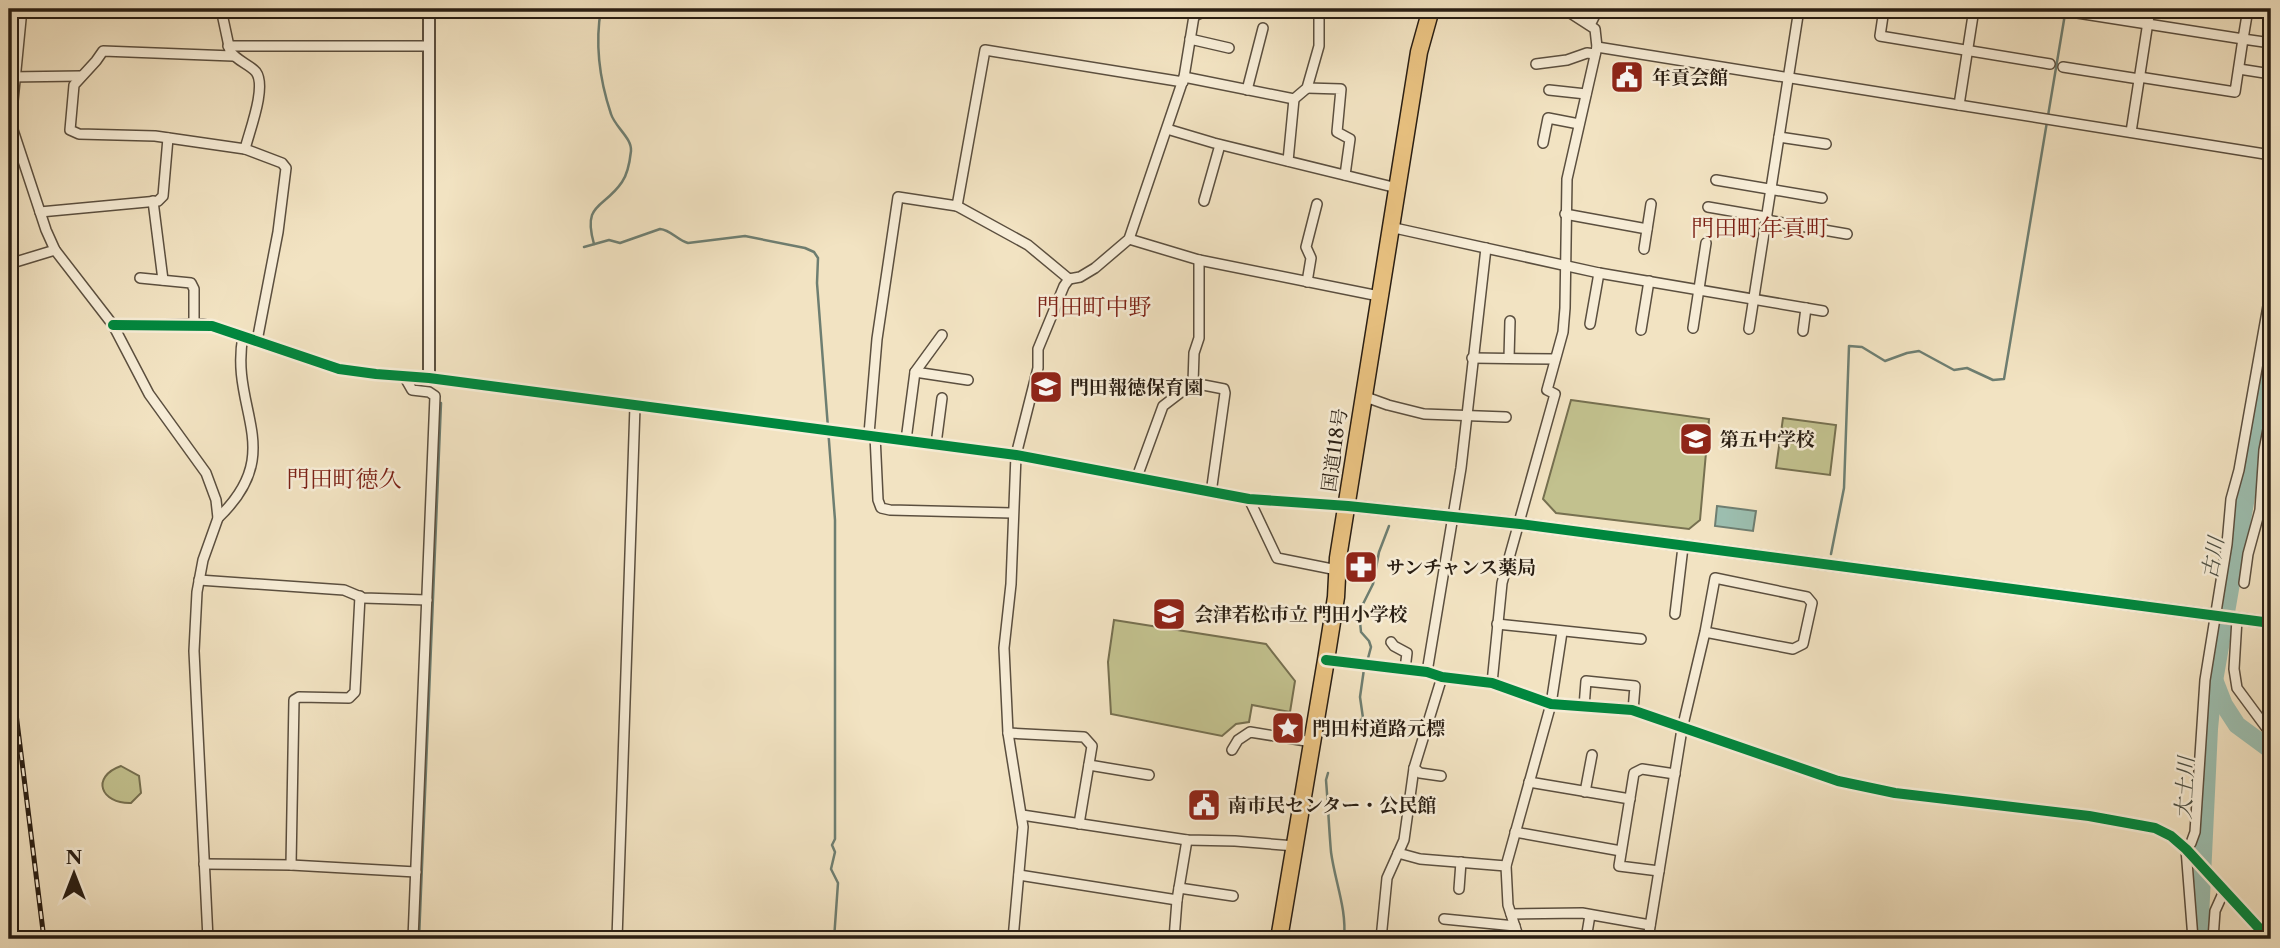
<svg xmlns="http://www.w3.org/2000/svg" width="2280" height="948" font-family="'Libre Caslon Text','Noto Serif JP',serif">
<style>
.green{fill:#c2c18e;stroke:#767050;stroke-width:2}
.water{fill:#9cbeaf;stroke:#6e7e71;stroke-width:2}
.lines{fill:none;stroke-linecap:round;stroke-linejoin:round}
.stream{stroke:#6e7e71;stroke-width:2.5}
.river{stroke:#9cbeaf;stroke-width:18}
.minor-casing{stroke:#5b4f3f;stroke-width:12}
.tertiary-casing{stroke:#5b4f3f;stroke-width:14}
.trunk-casing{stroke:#291e13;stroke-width:19}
.minor{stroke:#f7edd7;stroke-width:9}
.tertiary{stroke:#f7edd7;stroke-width:10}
.trunk{stroke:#e9c281;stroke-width:16}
.rail-casing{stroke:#291e13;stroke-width:5}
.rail{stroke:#f7edd7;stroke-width:2.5;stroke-dasharray:8;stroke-linecap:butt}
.cycleway-casing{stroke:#f7edd7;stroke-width:15}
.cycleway{stroke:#00873e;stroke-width:10}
.labels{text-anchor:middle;stroke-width:5;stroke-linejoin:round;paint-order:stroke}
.poi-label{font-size:19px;font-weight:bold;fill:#291e13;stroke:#f7edd7;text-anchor:start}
.street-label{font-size:19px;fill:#291e13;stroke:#f7edd7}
.water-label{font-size:21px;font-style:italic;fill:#4c4e42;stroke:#f7edd7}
.quarter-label{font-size:23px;fill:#7a1f14;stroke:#f7edd7}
</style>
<rect width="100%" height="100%" fill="#f2e3c2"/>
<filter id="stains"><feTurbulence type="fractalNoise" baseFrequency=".00286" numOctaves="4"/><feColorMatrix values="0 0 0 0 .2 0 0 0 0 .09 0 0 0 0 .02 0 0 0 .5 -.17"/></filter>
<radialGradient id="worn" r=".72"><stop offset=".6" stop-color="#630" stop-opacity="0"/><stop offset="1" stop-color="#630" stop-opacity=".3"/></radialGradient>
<g class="green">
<polygon points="1571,400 1709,419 1700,520 1689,529 1556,513 1543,499"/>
<polygon points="1783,418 1836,425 1830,475 1776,468"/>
<polygon points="1114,620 1266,644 1295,681 1290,712 1252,705 1249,722 1236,724 1222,736 1111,714 1108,662"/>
<path d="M121 766 139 776 141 793 131 803C101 804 90 777 121 766Z"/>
</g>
<polygon class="water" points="1717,506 1756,511 1753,531 1715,526"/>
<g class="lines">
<g class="stream">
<polyline points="1186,9 1187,10"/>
<path d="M594 244C582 202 604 209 622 182 627 175 630 160 631 151 632 138 615 127 611 114 600 81 595 43 601 9"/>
<path d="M584 247 609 240 620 243 660 229C671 230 677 240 688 243L745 236 805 248 814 252 818 258 817 283 835 520V839L832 845 835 852 831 869 838 883 834 939"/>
<polyline points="1831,554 1844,488 1849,346 1862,347 1885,361 1907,353 1919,351 1954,370 1967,368 1993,380 2004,379 2065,14"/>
<polyline points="1367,662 1371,647 1369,641 1361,632 1359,612 1373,584 1379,552 1389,526"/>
<polyline points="1332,738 1335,726 1359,722 1363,718 1360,697 1364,669"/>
<path d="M1328 773 1326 780C1328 804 1329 829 1331 852 1335 882 1347 909 1344 939"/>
<polyline points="419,939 441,403"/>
</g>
<g class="river">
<polyline points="2215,682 2224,705 2237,725 2271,750"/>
<polyline points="2199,939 2209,729 2213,687 2271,353"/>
</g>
<defs>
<g id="minor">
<path d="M221 9 230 51C237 61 249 64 256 72 267 87 249 132 245 149L282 163 286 168 278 232 257 341"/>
<polyline points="1884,9 1880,36 2050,64"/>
<polyline points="2052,9 2243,39 2248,9"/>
<polyline points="1194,16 1211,9"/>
<polyline points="1590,25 1598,9"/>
<polyline points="1190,39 1229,48"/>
<polyline points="228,46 429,46"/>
<path d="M1597 47C1821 85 2047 117 2271 155"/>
<polyline points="233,56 103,51 96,61 74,85 70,130 79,134 155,136 245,149"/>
<polyline points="1536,64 1567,60 1587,53 1595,54"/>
<polyline points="2063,67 2139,79"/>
<polyline points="2239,69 2271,74"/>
<polyline points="9,77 81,76"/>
<polyline points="1184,77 1294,99 1307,88 1319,46 1319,9"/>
<polyline points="2139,77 2235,92 2243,39 2271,43"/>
<polyline points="1307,88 1341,89 1337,132 1350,139 1345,175"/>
<polyline points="1247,90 1263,28"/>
<polyline points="1549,90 1586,94"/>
<polyline points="1959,105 1974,9"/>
<polyline points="9,118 46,230 55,250 113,325 149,394 206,473 216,500 218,518 203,560 197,592 194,651 208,939"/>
<polyline points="9,119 12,111 22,9"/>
<polyline points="1167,129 1214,143 1397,188"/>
<polyline points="2131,132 2150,9"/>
<polyline points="1779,137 1826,144"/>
<polyline points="1543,143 1548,118 1579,124"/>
<polyline points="1288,161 1294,99"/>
<polyline points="1716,180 1822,198"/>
<polyline points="153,201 163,280"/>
<polyline points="1204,201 1220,145"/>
<polyline points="957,206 1028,245 1069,279 1080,277 1095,268 1129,239 1184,77 1194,16 1192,9"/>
<polyline points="1708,207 1766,217"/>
<polyline points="40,212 158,201 163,196 168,138"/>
<polyline points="1565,214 1647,229"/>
<polyline points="1766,220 1847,234"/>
<polyline points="1390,227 1599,273 1823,311"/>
<polyline points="1129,239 1199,260 1379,296"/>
<polyline points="1644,249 1651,204"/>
<polyline points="9,264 55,250"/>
<polyline points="140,278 191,283 194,289 194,324"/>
<polyline points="1307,282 1311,258 1306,247 1317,204"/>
<polyline points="1590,324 1599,273"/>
<polyline points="113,325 203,324 219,328 339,369 376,374 429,378 1016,455 1249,499 1348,506"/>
<polyline points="1693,328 1706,243"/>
<polyline points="1749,329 1799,9"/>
<polyline points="1641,330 1649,281"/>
<polyline points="1803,331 1806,308"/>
<polyline points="1472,358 1555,359"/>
<polyline points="1509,358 1510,321"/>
<polyline points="915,372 968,380"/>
<polyline points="404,376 412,390 429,392 435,396 413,939"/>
<polyline points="1193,383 1224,389 1225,393 1211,493"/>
<polyline points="1363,396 1388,405 1424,414 1506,417"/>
<polyline points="869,434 877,339 898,197 957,206 985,50 1183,82"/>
<polyline points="875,435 878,500 881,508 890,510 1012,513"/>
<polyline points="906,440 915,372 942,335"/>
<polyline points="936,444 942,398"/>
<polyline points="1137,477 1163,406 1193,383 1194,353 1199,338 1199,260"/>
<polyline points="1249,499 1277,558 1337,570"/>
<path d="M218 518C288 451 229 410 243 336"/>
<polyline points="199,580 344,590 363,598 427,600"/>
<polyline points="2244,583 2248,554 2260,510 2264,450 2271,414"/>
<polyline points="1675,614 1683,547"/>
<polyline points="2237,619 2234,669 2237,688 2271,734"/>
<polyline points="1497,624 1641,639"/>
<polyline points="1391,642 1394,646 1407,653 1405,669"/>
<polyline points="1326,660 1427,672 1442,677 1492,683 1551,704 1632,710 1838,781 1895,793 2089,816 2155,828 2171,836 2186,849 2269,939"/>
<polyline points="1427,672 1461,468 1486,248"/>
<polyline points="1492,683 1502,583 1555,394 1547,390 1563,332 1565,308 1567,179 1597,47 1595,29 1564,9"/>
<polyline points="1584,707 1586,681 1635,686 1633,711"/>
<polyline points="1008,733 1084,737 1092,746 1079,824"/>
<polyline points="1232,750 1238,740 1250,732 1312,742"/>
<polyline points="1089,765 1149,775"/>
<polyline points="1414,768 1420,773 1441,776"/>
<polyline points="1529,782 1630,799"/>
<polyline points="1585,792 1592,755"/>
<polyline points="1022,815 1187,840 1235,841 1295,846"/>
<polyline points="1515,832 1621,851"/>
<polyline points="1398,853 1420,859 1506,866"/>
<polyline points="204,864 291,865 416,872"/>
<polyline points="291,865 294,700 299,697 349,698 355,692 360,596"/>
<polyline points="1659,871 1619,866 1634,773 1642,769 1675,774"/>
<polyline points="1019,875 1177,900"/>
<polyline points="1179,888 1233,896"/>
<polyline points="1459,889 1461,862"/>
<polyline points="1511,914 1582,913 1650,925"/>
<polyline points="1444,919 1515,926"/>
<polyline points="1175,936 1204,939"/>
<polyline points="617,939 635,406"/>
<polyline points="1013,939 1023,827 1008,733 1004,648 1011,584 1016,455 1038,368 1038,349 1064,286 1069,279"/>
<polyline points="1174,939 1177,900 1187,840"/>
<polyline points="1381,939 1387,878 1404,840 1414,768 1442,677"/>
<polyline points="1519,939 1508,905 1506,866 1551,704 1562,632"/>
<polyline points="1586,939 1590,915"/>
<polyline points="1648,939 1682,729 1705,632 1715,578 1807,597 1812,603 1803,644 1793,649 1705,632"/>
<polyline points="2193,939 2186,849 2191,843 2195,832 2205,680 2227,544 2231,499 2239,470 2271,289"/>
<polyline points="2213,939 2215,911 2224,891"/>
</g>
<g id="tertiary">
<polyline points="429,9 429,378"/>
<polyline points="1348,506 1520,524 2271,623"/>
</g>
<polyline id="trunk" points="1279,939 1326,660 1336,597 1338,558 1419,52 1431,9"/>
</defs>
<use href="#minor" class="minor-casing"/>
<use href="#tertiary" class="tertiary-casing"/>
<use href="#trunk" class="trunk-casing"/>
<use href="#minor" class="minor"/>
<use href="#tertiary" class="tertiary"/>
<use href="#trunk" class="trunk"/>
<defs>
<polyline id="rail" points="9,657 44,939"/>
</defs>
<use href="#rail" class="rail-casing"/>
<use href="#rail" class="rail"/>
<defs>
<g id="cycleway">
<polyline points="113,325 212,326 339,369 376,374 429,378 1016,455 1249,499 1348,506 1520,524 2271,623"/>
<polyline points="1326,660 1427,672 1442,677 1492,683 1551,704 1632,710 1838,781 1895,793 2089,816 2155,828 2171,836 2186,849 2269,939"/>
</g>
</defs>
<use href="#cycleway" class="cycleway-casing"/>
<use href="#cycleway" class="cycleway"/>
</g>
<defs>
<symbol id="civic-square" viewBox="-11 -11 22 22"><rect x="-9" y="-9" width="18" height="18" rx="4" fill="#8f2418" stroke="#f7edd7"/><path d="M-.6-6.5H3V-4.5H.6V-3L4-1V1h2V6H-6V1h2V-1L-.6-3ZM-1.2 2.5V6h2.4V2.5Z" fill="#fff"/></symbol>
<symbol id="school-square" viewBox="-11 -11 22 22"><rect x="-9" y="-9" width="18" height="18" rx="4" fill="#8f2418" stroke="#f7edd7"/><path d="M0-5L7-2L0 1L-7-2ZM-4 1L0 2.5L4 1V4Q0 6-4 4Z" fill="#fff"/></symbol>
<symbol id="pharmacy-square" viewBox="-11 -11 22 22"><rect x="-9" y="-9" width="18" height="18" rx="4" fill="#8f2418" stroke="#f7edd7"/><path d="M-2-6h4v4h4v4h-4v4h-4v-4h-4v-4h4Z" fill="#fff"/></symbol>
<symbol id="sight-square" viewBox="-11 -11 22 22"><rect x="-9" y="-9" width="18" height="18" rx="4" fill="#8f2418" stroke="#f7edd7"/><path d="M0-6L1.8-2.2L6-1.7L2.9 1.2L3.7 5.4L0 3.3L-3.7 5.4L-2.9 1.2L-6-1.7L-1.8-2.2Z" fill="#fff"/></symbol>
</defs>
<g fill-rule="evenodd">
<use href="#civic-square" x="1608" y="58" width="38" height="38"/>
<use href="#school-square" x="1027" y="368" width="38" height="38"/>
<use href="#school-square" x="1677" y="420" width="38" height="38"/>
<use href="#pharmacy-square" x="1342" y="548" width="38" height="38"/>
<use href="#school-square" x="1150" y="595" width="38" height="38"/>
<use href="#sight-square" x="1269" y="709" width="38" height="38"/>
<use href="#civic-square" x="1185" y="786" width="38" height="38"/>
</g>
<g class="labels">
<g class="poi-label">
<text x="1652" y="84">年貢会館</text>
<text x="1070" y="394">門田報徳保育園</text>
<text x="1720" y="446">第五中学校</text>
<text x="1386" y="574">サンチャンス薬局</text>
<text x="1194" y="621">会津若松市立 門田小学校</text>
<text x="1312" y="735">門田村道路元標</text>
<text x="1228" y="812">南市民センター・公民館</text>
</g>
<g class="street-label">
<text transform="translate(1334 450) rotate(-82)" y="7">国道118号</text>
</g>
<g class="water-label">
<text transform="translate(2213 558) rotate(-80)" y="7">古川</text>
<text transform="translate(2185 788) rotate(-87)" y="7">大土川</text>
</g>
<g class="quarter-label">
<text x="1760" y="236">門田町年貢町</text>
<text x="1094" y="315">門田町中野</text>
<text x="344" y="487">門田町徳久</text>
</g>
</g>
<rect width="2280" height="948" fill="none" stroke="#f2e3c2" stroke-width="35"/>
<rect x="10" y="10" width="2259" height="927" fill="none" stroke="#291e13" stroke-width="3.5"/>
<rect x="18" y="18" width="2245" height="913" fill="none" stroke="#291e13" stroke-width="2"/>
<g transform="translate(74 874)" stroke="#f7edd7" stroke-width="5" paint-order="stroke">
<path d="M0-5L12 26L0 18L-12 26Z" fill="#291e13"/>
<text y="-10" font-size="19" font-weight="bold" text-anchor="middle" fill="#291e13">N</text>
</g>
<rect width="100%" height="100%" filter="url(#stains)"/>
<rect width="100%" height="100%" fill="url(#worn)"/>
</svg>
